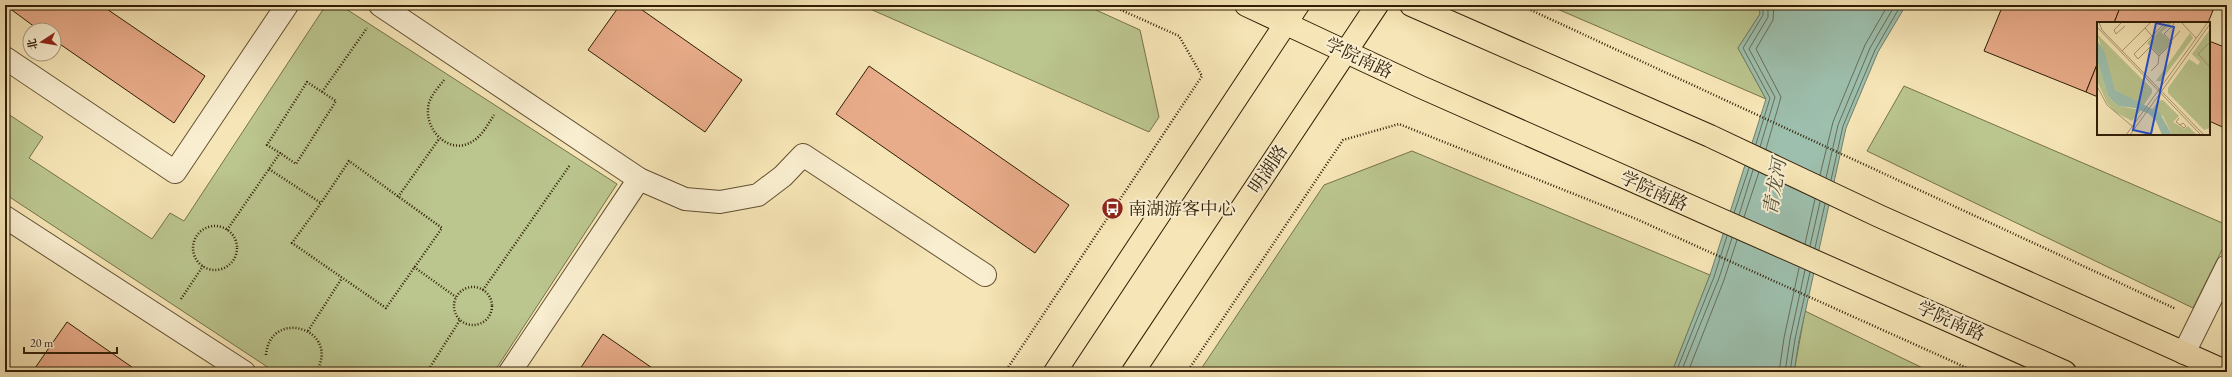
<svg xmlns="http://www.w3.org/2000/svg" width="2232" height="377" font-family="'EB Garamond','Noto Serif SC',serif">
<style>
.green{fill:#bbc58e;stroke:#76724a}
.water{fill:#9dbfad;stroke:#717f6a}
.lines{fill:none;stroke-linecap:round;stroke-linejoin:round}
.shore{stroke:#666e5a;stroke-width:1}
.building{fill:#e9ac8a;stroke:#301e06}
.minor-casing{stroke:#625032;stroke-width:24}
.major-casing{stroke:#301e06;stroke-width:24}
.path{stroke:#301e06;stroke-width:2.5;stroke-dasharray:1 2;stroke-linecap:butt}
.minor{stroke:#f9eed0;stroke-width:22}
.major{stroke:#f6e5b6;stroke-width:22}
.labels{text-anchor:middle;stroke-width:4;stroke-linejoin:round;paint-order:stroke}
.street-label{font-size:18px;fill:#301e06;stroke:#f9eed0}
.poi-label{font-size:18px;fill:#301e06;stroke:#f9eed0;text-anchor:start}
.water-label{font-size:19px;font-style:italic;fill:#514e38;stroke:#f9eed0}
.inset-road{fill:none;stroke:#a79570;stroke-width:1}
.view{fill:#1d4ed8;fill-opacity:0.15;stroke:#1d4ed8;stroke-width:2}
.inset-edge{fill:none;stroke:#301e06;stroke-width:2}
</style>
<rect width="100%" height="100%" fill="#f6e5b6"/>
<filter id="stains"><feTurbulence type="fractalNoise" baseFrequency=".005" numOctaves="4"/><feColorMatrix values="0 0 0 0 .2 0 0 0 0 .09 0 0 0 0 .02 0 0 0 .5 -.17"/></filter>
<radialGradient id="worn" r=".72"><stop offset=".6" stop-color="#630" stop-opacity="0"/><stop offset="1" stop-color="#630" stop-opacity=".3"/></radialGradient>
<g class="green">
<polygon points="326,5 340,5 617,184 494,372 275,372 5,194 5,112 43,137 29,158 152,239 170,213 184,221"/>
<polygon points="861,5 1085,5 1140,30 1159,117 1149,132"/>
<polygon points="1548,5 1759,5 1760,14 1738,48 1766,99"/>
<polygon points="1904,86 2227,225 2227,240 2193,308 1867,151"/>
<polygon points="1412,151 1710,275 1672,372 1199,372 1324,185"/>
<polygon points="1805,311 1931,372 1794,372"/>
</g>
<polygon class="water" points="1759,5 1906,5 1878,52 1846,128 1799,340 1794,372 1672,372 1710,275 1766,99 1738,48 1760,14"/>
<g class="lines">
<g class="shore">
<polyline points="1756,144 1770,98 1743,48 1763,15 1763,5"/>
<polyline points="1760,147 1775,97 1749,49 1768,17 1768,5"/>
<polyline points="1766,149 1781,97 1756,49 1773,20 1774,5"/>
<polyline points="1820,175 1833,122 1865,45 1888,5"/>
<polyline points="1826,178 1838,125 1870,48 1895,5"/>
<polyline points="1831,180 1843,126 1875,50 1901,5"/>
<polyline points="1734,213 1749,168"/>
<polyline points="1739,215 1753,170"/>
<polyline points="1744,217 1759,172"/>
<polyline points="1805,244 1815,199"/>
<polyline points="1810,246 1820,202"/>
<polyline points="1815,248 1825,204"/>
<polyline points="1676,372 1714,277 1727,236"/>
<polyline points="1681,372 1719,278 1732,238"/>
<polyline points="1688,372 1724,280 1737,240"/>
<polyline points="1779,372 1784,338 1799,268"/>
<polyline points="1785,372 1790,339 1805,270"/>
<polyline points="1790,372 1795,339 1810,272"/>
</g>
</g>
<g class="building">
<polygon points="5,5 101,5 205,76 174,123 54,40 54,30 39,30"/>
<polygon points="620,5 635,5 742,80 705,132 588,50"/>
<polygon points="2003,5 2121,5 2114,23 2098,23 2098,62 2086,92 1984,51"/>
<polygon points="2121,5 2215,5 2208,23 2114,23"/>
<polygon points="2209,41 2227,48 2227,129 2209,121"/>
<polygon points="2098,62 2098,97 2086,92"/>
<polygon points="869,66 1069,205 1035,253 836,114"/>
<polygon points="67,322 139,372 41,372 35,368"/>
<polygon points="603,334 658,372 578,372"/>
</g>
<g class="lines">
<defs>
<g id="minor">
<polyline points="380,5 639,179 685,199 720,202 758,195 783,176 803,155 985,275"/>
<polyline points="5,58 175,172 287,5"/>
<polyline points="5,217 244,372"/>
<polyline points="2184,353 2227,266"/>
<polyline points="510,372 639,179"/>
</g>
<g id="major">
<polyline points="1246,5 1421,87 2065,372"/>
<polyline points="1411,5 1710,136 1879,216 2227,372"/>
<polyline points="1055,372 1298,5"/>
<polyline points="1133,372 1377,5"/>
</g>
</defs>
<use href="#minor" class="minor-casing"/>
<use href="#major" class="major-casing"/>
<g class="path">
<polyline points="1520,5 2176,309"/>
<path d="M444 80C438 88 428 98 428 109 426 132 451 156 473 141 482 136 488 124 494 115"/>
<polyline points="322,92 367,28"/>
<polyline points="269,169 321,203 292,243 386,308 442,228 349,161 321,203"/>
<polyline points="398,197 439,139"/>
<circle cx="215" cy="248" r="22"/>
<polyline points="227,230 280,153 267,145 307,82 336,101 296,164 280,153"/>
<polyline points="414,267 456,297"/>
<circle cx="473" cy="306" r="19"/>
<polyline points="483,290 570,165"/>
<polyline points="181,299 203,266"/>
<polyline points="308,331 342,278"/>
<path d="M266 355C270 307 342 329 316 372"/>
<polyline points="427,372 460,320"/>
<polyline points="1005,372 1202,76 1179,36 1110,5"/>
<polyline points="1187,372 1343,140 1399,124 1634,218 1976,372"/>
</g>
<use href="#minor" class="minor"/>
<use href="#major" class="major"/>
</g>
<defs>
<symbol id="bus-disc" viewBox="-11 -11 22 22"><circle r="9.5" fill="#8f2418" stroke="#f9eed0"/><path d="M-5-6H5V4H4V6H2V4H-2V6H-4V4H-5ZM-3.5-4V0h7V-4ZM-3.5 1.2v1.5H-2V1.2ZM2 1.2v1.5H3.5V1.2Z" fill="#fff"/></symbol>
</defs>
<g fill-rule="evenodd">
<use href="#bus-disc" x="1100" y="196" width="25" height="25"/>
</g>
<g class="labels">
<g class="street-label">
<text transform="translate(1359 58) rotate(25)" y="6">学院南路</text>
<text transform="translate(1268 169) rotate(-56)" y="6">明湖路</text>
<text transform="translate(1654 191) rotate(24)" y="6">学院南路</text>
<text transform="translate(1951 321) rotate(24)" y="6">学院南路</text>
</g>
<g class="poi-label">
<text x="1128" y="215">南湖游客中心</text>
</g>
<g class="water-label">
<text transform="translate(1774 187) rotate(-80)" y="7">青龙河</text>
</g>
</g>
<g transform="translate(2097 22)">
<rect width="113" height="113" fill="#f6e5b6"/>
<path d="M71 0 75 1 64 10 74 21 62 33 50 21ZM113 7V106L107 108 71 71V66L92 37 101 43 103 40 95 32ZM93 11 96 16 64 59H59ZM0 12 55 67V71L46 84 18 68ZM0 38 11 74 21 84 44 88 35 99 18 90 10 81 0 59ZM66 78 82 94 76 100 87 107 91 104 100 113H75L66 94 54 89 61 79Z" fill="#bbc58e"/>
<path d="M0 18 8 31 18 68 63 91 75 113H65L59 99 52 92 38 86 21 84 11 74 0 38Z" fill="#9dbfad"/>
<path class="inset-road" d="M2 0 5 8 107 113M25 0 17 8 19 12 28 4M84 0 99 16M0 5 104 113M48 6 55 14 69 0M55 14 37 32 41 37 53 25 62 34M74 19 83 9M113 20 101 32 113 45M25 29 54 0M54 49 61 42 62 34 75 21 67 12 77 2 75 0M0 64 10 83 35 104M82 96 79 100 83 103 86 101 89 104 87 106 83 103M29 113 111 0M33 113 113 2"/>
<path class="view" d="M59 1 77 5 54 112 36 108Z"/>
<rect width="113" height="113" class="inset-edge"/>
</g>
<rect width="2232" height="377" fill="none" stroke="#f6e5b6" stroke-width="20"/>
<rect x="6" y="6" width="2220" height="365" fill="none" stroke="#301e06" stroke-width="2"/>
<rect x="10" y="10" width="2212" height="357" fill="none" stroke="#301e06"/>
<g transform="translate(42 42) rotate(258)"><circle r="19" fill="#f9eed0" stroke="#a99b7f"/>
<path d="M0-3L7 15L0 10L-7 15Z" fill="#8f2418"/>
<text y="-6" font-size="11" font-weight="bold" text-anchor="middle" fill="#301e06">北</text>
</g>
<path d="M24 347v6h93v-6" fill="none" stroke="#301e06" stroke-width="2"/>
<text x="30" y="347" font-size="12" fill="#301e06" stroke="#f9eed0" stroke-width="3" paint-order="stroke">20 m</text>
<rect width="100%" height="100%" filter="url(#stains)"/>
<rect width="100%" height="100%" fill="url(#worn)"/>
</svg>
